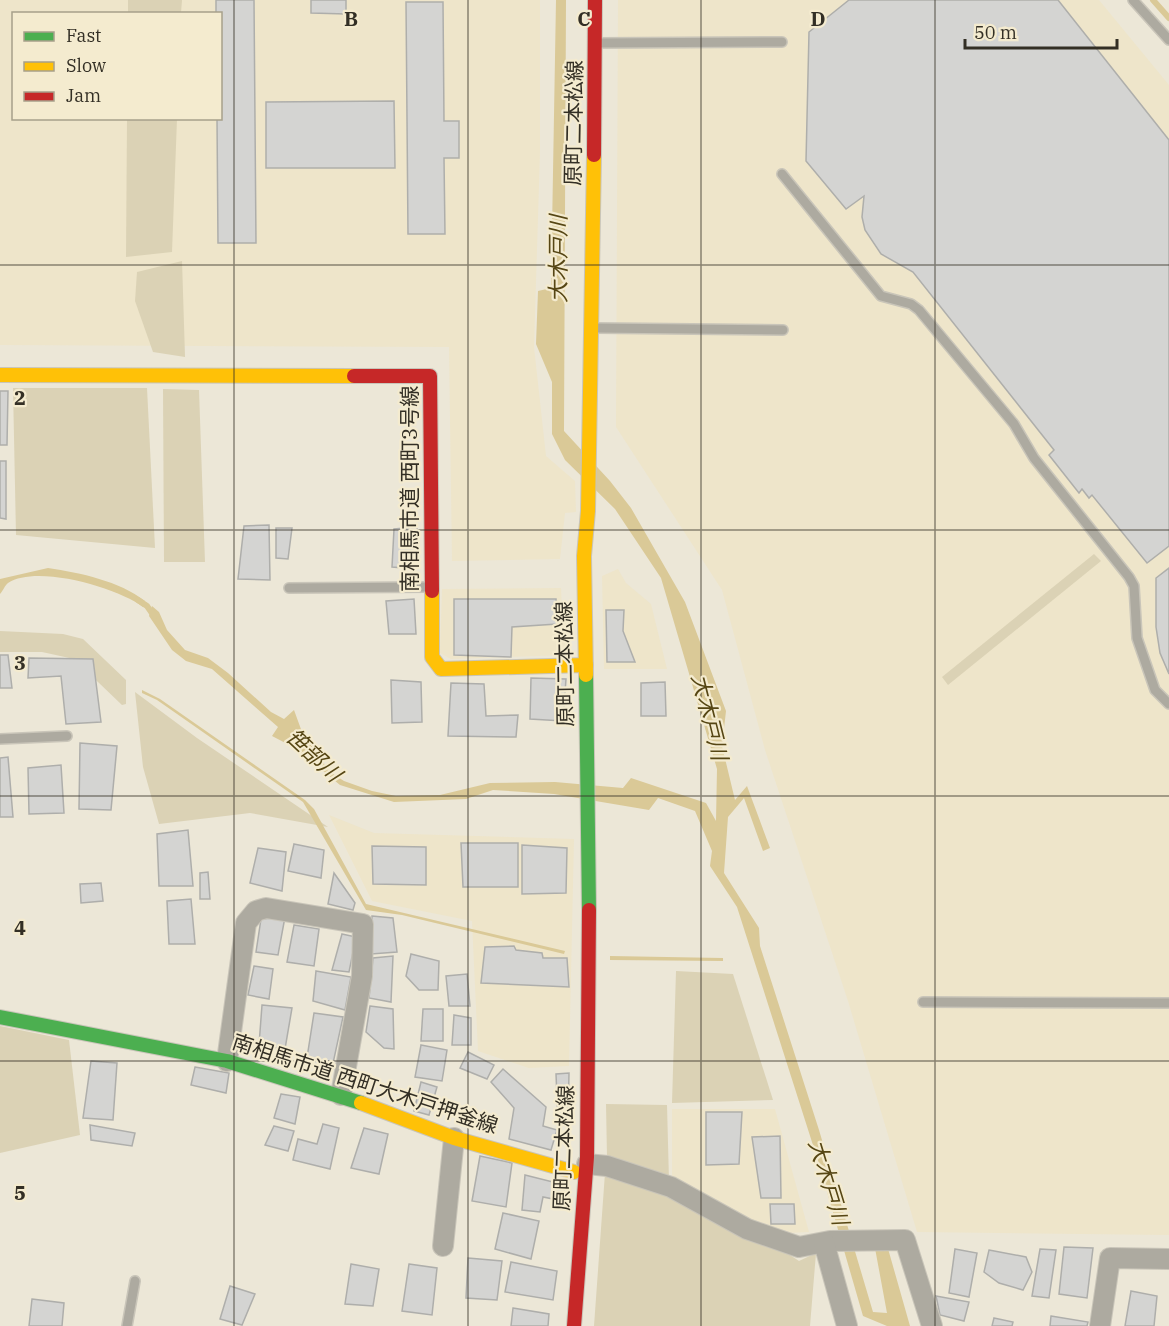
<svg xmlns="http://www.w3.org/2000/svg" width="1169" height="1326" font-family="'IBM Plex Serif','Noto Sans JP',serif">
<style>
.built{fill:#eee5ca;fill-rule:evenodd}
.green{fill:#dbd2b5}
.water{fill:#dac997}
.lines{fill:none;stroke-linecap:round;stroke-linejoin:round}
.stream{stroke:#dac997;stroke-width:6}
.building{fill:#d4d4d2;stroke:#aeaeab;stroke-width:1.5}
.lane-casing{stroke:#c9c5b9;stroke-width:12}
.street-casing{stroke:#c9c5b9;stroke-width:22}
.fast-casing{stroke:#c9c5b9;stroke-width:16}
.slow-casing{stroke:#c9c5b9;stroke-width:16}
.jam-casing{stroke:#c9c5b9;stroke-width:16}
.lane{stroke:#adaaa0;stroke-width:9}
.street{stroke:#adaaa0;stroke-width:20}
.fast{stroke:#4caf50;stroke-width:14}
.slow{stroke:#ffc107;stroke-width:14}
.jam{stroke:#c62828;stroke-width:14}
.grid{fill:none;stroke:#332f25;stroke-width:1.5;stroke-opacity:0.55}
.labels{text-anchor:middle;stroke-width:4.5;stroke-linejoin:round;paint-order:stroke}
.street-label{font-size:21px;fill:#332f25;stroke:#f4ebcf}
.water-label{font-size:22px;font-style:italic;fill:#564614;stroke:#f4ebcf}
.grid-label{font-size:20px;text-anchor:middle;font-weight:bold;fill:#332f25;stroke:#f4ebcf;stroke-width:4.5;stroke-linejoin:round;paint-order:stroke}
</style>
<rect width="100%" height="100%" fill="#ece7d7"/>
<g class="built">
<path d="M0 0H540V152L534 347 546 456 575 481 576 512 565 513 560 559 452 561 449 347 0 345ZM14 14H220V118H14Z"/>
<polygon points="618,0 1099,0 1169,85 1169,1235 917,1232 848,1001 765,750 722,590 616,427"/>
<polygon points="618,569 626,583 651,604 667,669 604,669 602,576"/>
<polygon points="561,588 562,609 568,630 568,655 451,659 440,653 442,589"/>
<polygon points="329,815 374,833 574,839 569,1066 529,1068 478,1051 472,921 372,901"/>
<polygon points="672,1109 775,1109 809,1232 786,1233 745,1220 672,1182"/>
</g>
<g class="green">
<polygon points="128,0 182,0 181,13 128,13"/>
<polygon points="127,119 177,119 172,252 126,257"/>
<polygon points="182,261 185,357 153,352 135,301 137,272"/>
<polygon points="13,388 147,388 155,548 16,535"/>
<polygon points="163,389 199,390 205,562 164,562"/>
<polygon points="1094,554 1101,561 948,685 942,677"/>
<polygon points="0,631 63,634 83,639 126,680 126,704 122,705 74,659 42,652 0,652"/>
<polygon points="135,692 197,738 328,827 250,813 159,824 143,767"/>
<polygon points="676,971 733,974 773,1100 672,1103"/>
<polygon points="0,1026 69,1040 80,1135 0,1153"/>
<polygon points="606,1104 667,1105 669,1181 607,1157"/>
<path d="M605 1173C666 1191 746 1225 799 1261L816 1253 810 1326H594Z"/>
</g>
<g class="water">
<polygon points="556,0 566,0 564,431 610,481 631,508 685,602 726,711 722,746 735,800 747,786 770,848 763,851 744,798 728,817 724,873 759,928 760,946 819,1130 873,1312 887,1313 872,1232 883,1231 910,1326 887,1326 863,1316 819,1164 737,907 710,866 712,851 695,811 658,798 649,810 554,794 493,790 466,799 394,802 340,785 295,748 272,736 278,727 212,669 186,661 172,650 149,616 152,606 159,612 167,630 185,650 208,658 228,673 271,712 284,719 294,710 302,732 330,772 344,781 372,791 396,796 440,795 490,783 555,782 623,788 631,778 706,803 716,821 717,769 661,578 615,509 565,460 552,434 552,382 536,344 538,291 551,288"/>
<path d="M48 568C81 573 119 581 145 601L143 607C118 588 37 564 8 583 5 585 3 591 0 594V579Z"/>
<polygon points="142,690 160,699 305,800 314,809 366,904 565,951 564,954 402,915 366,910 303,802 157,700 142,693"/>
<polygon points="610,956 723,958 723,961 610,960"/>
</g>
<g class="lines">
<g class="stream">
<polyline points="1153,0 1169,18"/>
<polyline points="138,600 147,606 154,616"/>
</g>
</g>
<g class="building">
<polygon points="216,0 254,0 256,243 218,243 217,118 220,118 220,14 216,14"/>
<polygon points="311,0 346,0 346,14 311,13"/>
<polygon points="849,0 1058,0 1169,140 1169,546 1147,563 1092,495 1089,498 1082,489 1079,493 1049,455 1054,450 913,272 881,254 865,230 862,217 864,196 846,209 806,161 809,32"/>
<polygon points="406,2 443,2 444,121 459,121 459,158 444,158 445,234 408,234"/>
<polygon points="394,101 395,168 266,168 266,102"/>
<polygon points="0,391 8,391 7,445 0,445"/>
<polygon points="0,461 6,461 6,519 0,518"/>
<polygon points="269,525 270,580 238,579 244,526"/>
<polygon points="417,527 415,569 392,567 394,529"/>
<polygon points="276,528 292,528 288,559 276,558"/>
<polygon points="1169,568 1169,674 1160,653 1156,627 1156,578"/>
<polygon points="414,599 416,634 389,634 386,601"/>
<polygon points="454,599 556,599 557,624 512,627 511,657 454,655"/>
<polygon points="606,610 624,610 623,631 635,662 607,662"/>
<polygon points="0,655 8,655 12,688 0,688"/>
<polygon points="29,658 93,659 101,722 66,724 61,676 28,678"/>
<polygon points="531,678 566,679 563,721 530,719"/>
<polygon points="391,680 421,682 422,722 392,723"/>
<polygon points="665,682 666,716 641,716 641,683"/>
<polygon points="451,683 484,684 486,716 518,715 516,737 448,736"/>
<polygon points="80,743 117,746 111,810 79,809"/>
<polygon points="8,757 13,817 0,817 0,758"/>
<polygon points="61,765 64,813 29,814 28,768"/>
<polygon points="188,830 193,886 159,886 157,834"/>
<polygon points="461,843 518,843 518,887 463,887"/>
<polygon points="294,844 324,850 321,878 288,871"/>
<polygon points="522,845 567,848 566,893 522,894"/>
<polygon points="372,846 426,847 426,885 373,884"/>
<polygon points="258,848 286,852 282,891 250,883"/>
<polygon points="208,872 210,899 200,899 200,873"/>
<polygon points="334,873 355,903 353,910 328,904"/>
<polygon points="101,883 103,901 81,903 80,884"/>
<polygon points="191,899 195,944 169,944 167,901"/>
<polygon points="372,916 393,918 397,952 371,954"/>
<polygon points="285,917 278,955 256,952 261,919"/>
<polygon points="294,925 319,929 314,966 287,962"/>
<polygon points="342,934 356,937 349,972 332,970"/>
<polygon points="514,946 516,950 542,953 543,958 567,958 569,987 481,983 485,947"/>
<polygon points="411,954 439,961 438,990 419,990 406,976"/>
<polygon points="393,956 391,1002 369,998 373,958"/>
<polygon points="254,966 273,969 269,999 248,995"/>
<polygon points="316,971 351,977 345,1010 313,1001"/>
<polygon points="467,974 470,1006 449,1006 446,976"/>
<polygon points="262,1005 292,1008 285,1049 259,1045"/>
<polygon points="370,1006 393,1009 394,1049 384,1048 366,1032"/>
<polygon points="423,1009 443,1009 443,1041 421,1041"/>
<polygon points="314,1013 343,1017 332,1068 306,1064"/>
<polygon points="454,1015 471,1018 471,1045 452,1045"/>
<polygon points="421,1045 447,1050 442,1081 415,1077"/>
<polygon points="468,1052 494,1065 487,1079 460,1068"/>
<polygon points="91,1061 117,1063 113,1120 83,1118"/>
<polygon points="195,1067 229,1073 226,1093 191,1085"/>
<polygon points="503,1069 546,1107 543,1126 557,1130 551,1150 509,1139 514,1108 491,1082"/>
<polygon points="569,1073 568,1121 558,1122 556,1074"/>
<polygon points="421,1082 437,1087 429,1115 414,1111"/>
<polygon points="281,1094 300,1097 295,1124 274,1118"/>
<polygon points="706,1112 742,1112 739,1164 706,1165"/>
<polygon points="323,1124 339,1128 330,1169 293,1160 298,1139 317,1144"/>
<polygon points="90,1125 135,1133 132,1146 91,1140"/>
<polygon points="274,1126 294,1131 288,1151 265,1145"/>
<polygon points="364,1128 388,1134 379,1174 351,1168"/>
<polygon points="780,1136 781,1198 761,1198 752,1137"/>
<polygon points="480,1156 512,1163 506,1207 472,1201"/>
<polygon points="525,1175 565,1185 563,1201 543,1197 540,1212 522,1210"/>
<polygon points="770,1204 794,1204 795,1224 771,1224"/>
<polygon points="503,1213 539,1221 531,1259 495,1249"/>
<polygon points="1064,1247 1093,1248 1087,1298 1059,1294"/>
<polygon points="955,1249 977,1253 969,1297 949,1293"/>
<polygon points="1040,1249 1056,1250 1049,1298 1032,1296"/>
<polygon points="989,1250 1026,1257 1032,1272 1023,1290 999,1283 984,1272"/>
<polygon points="468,1258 502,1261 497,1300 466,1298"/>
<polygon points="511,1262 557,1271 553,1300 505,1292"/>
<polygon points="351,1264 379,1269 373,1306 345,1304"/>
<polygon points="409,1264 437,1268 432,1315 402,1311"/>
<polygon points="230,1286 255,1294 242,1325 220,1319"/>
<polygon points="1131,1291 1157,1296 1154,1326 1125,1326"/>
<polygon points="936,1296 969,1302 964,1321 940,1315"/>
<polygon points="32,1299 64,1303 62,1326 29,1326"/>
<polygon points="513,1308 549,1314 548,1326 511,1326"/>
<polygon points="1051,1316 1088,1322 1087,1326 1050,1326"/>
<polygon points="994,1318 1013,1322 1012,1326 992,1326"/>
</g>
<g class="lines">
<defs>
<g id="lane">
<polyline points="1133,0 1169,40"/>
<polyline points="598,43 782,42"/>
<polyline points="782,174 881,296 911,304 919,310 1014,424 1034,458 1129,577 1134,586 1137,638 1155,690 1169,704"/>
<polyline points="596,328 783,330"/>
<polyline points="289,588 429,587"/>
<polyline points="0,739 67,736"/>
<polyline points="923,1002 1169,1003"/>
<polyline points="127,1326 135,1281"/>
</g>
<g id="street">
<polyline points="227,1061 246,923 256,911 266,908 363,924 362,976 341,1095"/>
<polyline points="587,1164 607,1166 671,1187 747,1229 799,1247 830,1241 905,1240 932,1326"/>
<polyline points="824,1243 847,1326"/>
<polyline points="443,1246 454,1138"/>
<polyline points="1100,1326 1110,1258 1169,1259"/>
</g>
<g id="fast">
<polyline points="586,675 589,910"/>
<polyline points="0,1017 227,1061 361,1103"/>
</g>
<g id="slow">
<polyline points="0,375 354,376"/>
<polyline points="432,591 432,657 441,669 586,665"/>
<polyline points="586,675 584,556 588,511 594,155"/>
<polyline points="361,1103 454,1138 574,1172"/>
</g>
<g id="jam">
<polyline points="594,155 595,0"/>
<polyline points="354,376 430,376 432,591"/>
<polyline points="574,1326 587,1157 589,910"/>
</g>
</defs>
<use href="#lane" class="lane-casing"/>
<use href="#street" class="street-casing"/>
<use href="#fast" class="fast-casing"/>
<use href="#slow" class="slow-casing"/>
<use href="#jam" class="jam-casing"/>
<use href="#lane" class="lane"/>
<use href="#street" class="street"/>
<use href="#fast" class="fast"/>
<use href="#slow" class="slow"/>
<use href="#jam" class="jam"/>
</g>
<path class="grid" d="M234 0V1326M468 0V1326M701 0V1326M935 0V1326M0 265H1169M0 530H1169M0 796H1169M0 1061H1169"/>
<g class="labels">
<g class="street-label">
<text transform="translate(574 123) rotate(-89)" y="7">原町二本松線</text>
<text transform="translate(410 489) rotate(-90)" y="7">南相馬市道 西町3号線</text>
<text transform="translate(565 664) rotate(-91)" y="7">原町二本松線</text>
<text transform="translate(365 1084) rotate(18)" y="7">南相馬市道 西町大木戸押釜線</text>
<text transform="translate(564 1148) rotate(-88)" y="7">原町二本松線</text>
</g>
<g class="water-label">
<text transform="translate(558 259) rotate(-90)" y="8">大木戸川</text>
<text transform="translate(710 717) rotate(76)" y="8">大木戸川</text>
<text transform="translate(314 755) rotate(43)" y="8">笹部川</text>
<text transform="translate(829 1182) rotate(73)" y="8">大木戸川</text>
</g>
</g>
<g class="grid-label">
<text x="351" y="26">B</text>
<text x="584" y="26">C</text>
<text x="818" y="26">D</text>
<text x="20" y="405">2</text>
<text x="20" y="670">3</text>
<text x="20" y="935">4</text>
<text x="20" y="1200">5</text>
</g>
<rect x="12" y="12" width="210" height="108" fill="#f4ebcf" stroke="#a7a08b" stroke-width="1.5"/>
<rect x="24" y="32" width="30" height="9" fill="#4caf50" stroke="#a7a08b" stroke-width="1.5"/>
<text x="66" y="42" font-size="18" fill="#332f25">Fast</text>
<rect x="24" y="62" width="30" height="9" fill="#ffc107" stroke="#a7a08b" stroke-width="1.5"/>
<text x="66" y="72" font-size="18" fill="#332f25">Slow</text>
<rect x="24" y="92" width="30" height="9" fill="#c62828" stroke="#a7a08b" stroke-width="1.5"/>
<text x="66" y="102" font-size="18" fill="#332f25">Jam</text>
<path d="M965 39v9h152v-9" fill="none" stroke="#332f25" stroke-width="3"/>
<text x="974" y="39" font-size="18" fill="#332f25" stroke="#f4ebcf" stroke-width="4.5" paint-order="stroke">50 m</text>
</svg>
